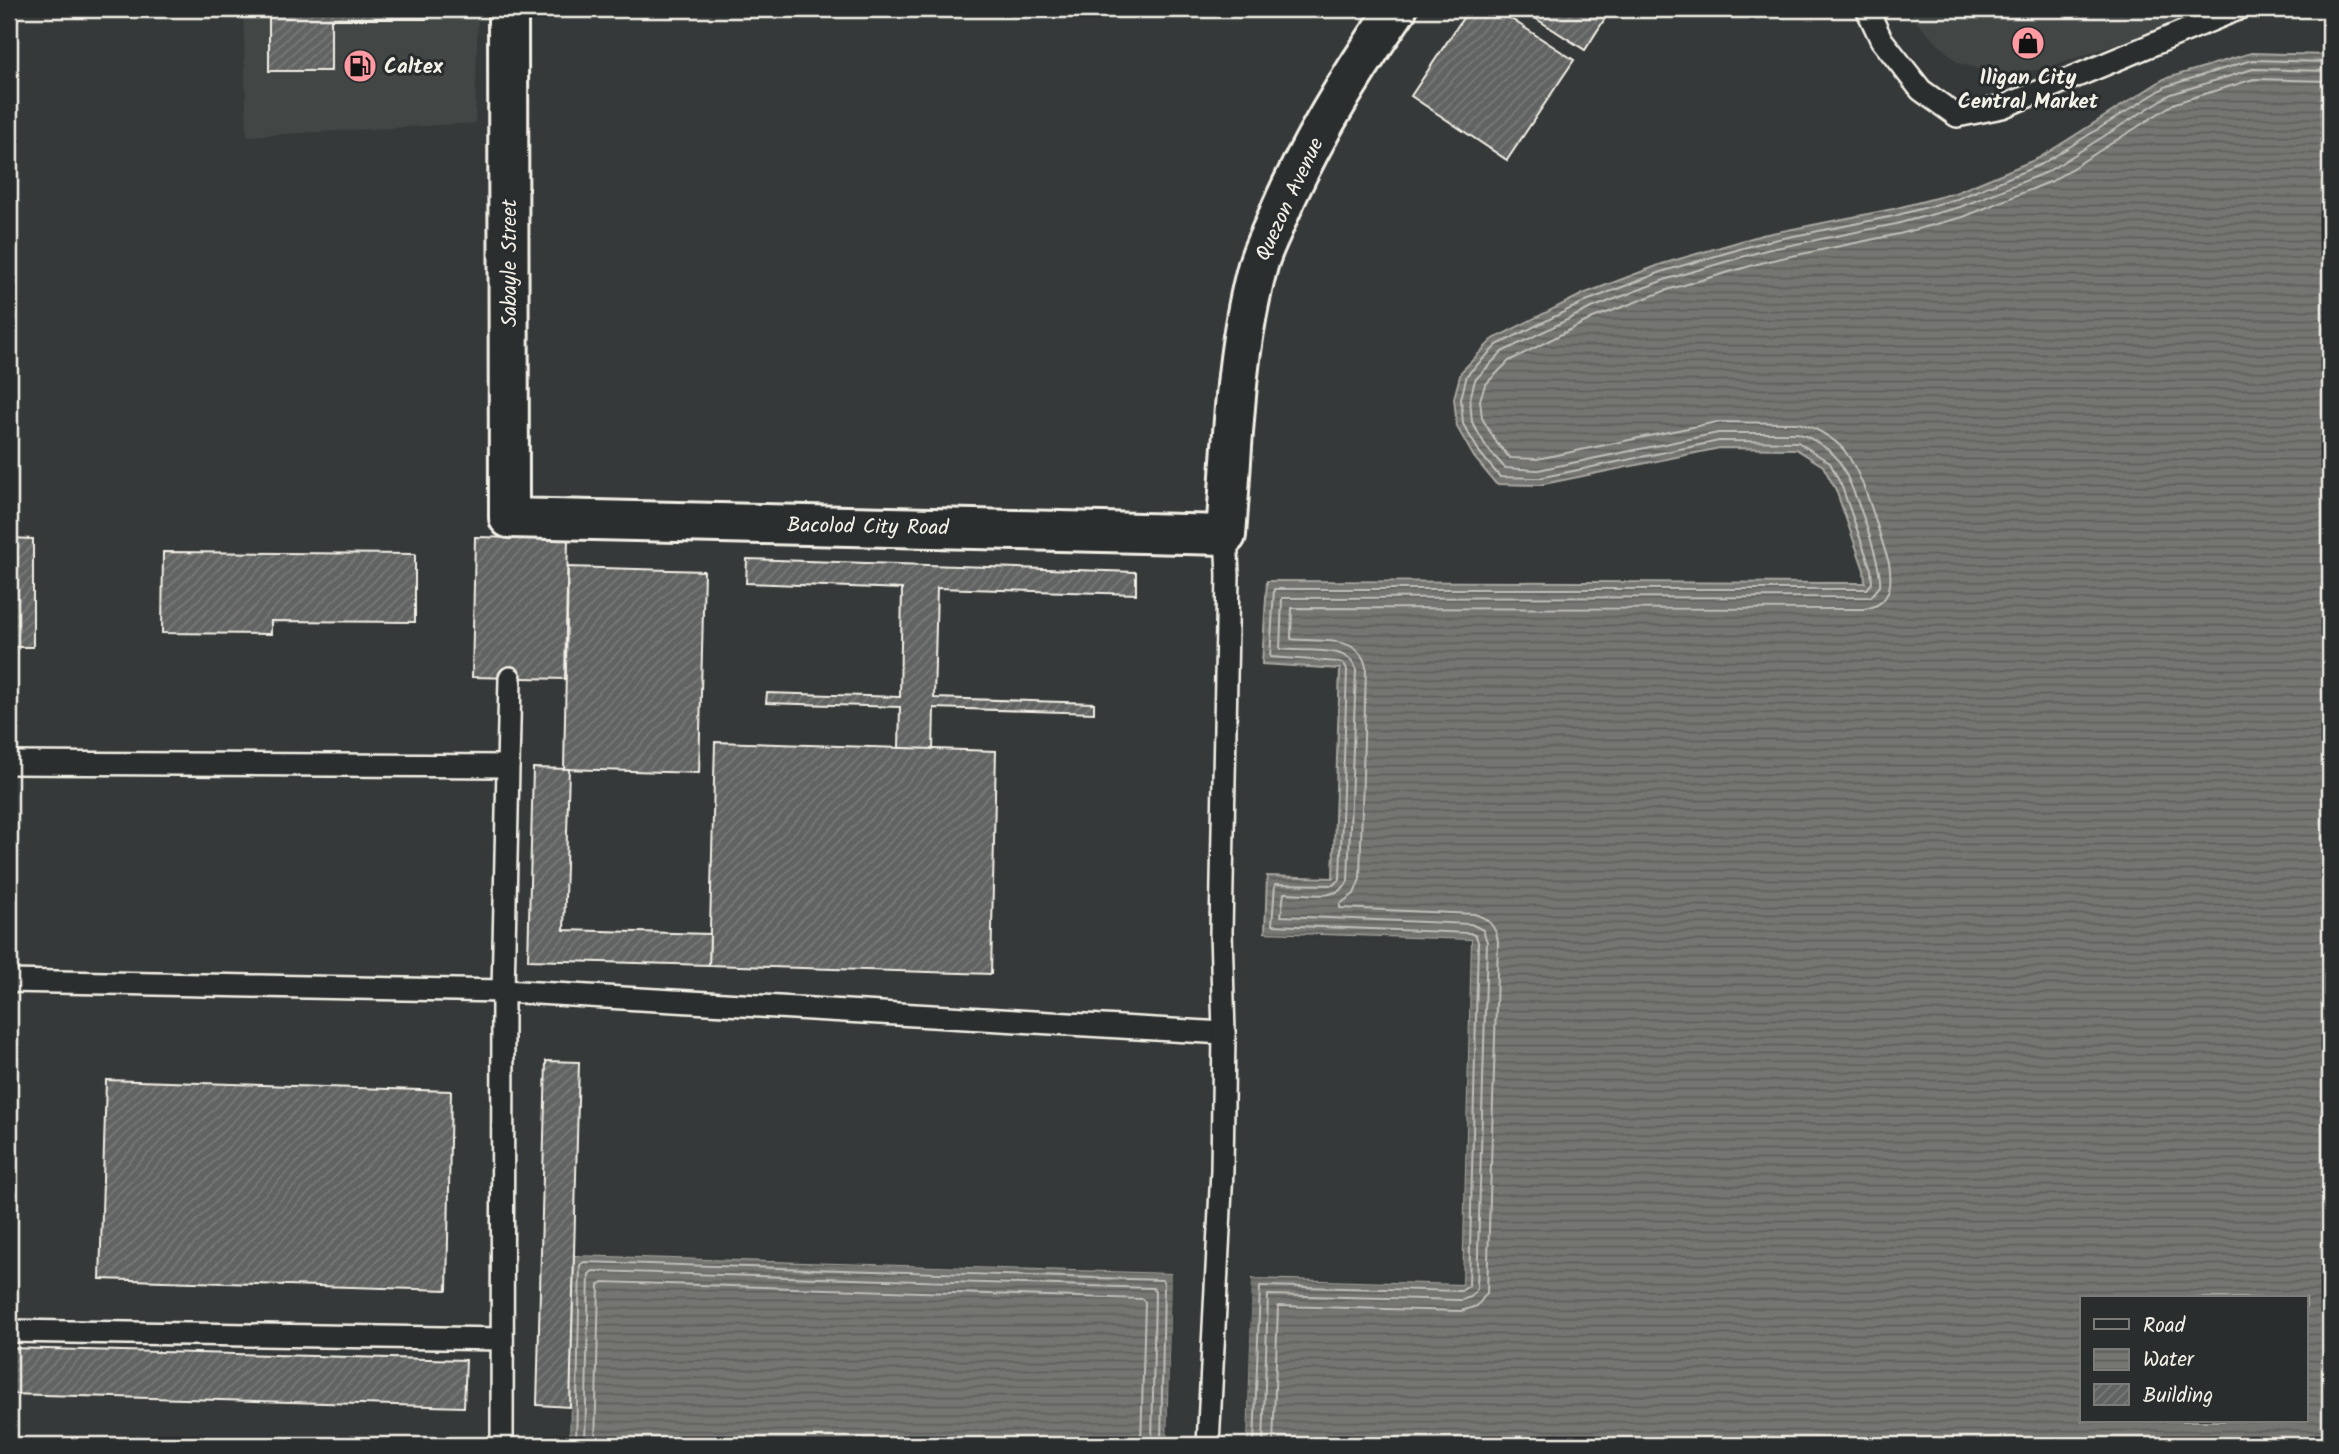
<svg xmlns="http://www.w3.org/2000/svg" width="2339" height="1454" font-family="Kalam,sans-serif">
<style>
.built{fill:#434645}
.water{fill:url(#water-rules);stroke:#a8a7a1;stroke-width:2;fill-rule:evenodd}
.pier{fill:#363939}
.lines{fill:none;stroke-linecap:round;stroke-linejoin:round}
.shore{stroke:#c1bfb9;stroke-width:2}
.building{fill:url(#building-hatch);stroke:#f4f1e8;stroke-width:2}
.service-casing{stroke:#f4f1e8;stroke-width:26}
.tertiary-casing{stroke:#f4f1e8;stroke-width:44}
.service{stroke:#2a2d2e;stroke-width:21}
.tertiary{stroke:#2a2d2e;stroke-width:38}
.labels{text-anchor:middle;stroke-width:6;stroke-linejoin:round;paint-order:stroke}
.poi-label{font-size:21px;font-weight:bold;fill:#f4f1e8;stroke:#2a2d2e;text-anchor:start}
.street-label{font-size:21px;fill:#f4f1e8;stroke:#2a2d2e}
</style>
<defs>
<pattern id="water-rules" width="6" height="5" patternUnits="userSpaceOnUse" patternTransform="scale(1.75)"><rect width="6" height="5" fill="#757572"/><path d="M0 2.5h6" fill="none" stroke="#5f5e5c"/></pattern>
<pattern id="building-hatch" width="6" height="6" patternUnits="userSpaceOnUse" patternTransform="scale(1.75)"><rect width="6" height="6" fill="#616362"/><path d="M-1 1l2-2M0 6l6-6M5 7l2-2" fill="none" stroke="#787a78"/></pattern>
</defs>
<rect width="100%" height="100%" fill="#363939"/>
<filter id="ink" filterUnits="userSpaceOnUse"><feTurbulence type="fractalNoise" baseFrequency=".0143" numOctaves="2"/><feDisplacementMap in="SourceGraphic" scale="14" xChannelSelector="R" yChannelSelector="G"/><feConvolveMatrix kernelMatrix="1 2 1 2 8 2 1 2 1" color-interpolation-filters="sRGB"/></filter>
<g filter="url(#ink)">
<g class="built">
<polygon points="243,9 478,9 475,123 247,136"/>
<polygon points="1910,9 2220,9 2044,69 1997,74 1958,63 1918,24"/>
</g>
<g class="water">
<path d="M2251 53 2330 55V1445H1247L1251 1278 1462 1284 1471 940 1265 933 1267 876 1333 878 1340 669 1262 664 1267 581 1865 583 1864 570 1836 490 1823 466 1796 449 1720 448 1539 485 1496 484 1474 457 1457 427 1454 398 1461 372 1493 339 1583 294 1662 264 1762 235 1893 209 1955 193 2039 158 2164 79ZM2082 1298H2306V1421H2082Z"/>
<polygon points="574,1255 1172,1273 1167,1445 569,1445"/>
</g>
<g class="pier">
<polygon points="1261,933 1471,940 1462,1284 1252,1278 1247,1445 1244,1445 1249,1275 1459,1281 1468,943 1264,937"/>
<polygon points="573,1251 1172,1270 1175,1272 1171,1445 1167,1445 1171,1273 574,1255 569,1445 565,1445 570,1255"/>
</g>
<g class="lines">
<g class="shore">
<polyline points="576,1445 580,1265 584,1262 1162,1280 1164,1283 1161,1445"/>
<polyline points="585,1445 589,1274 593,1271 1153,1288 1155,1292 1152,1445"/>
<polyline points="595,1445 599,1285 603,1282 1142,1299 1145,1302 1141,1445"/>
<polyline points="1254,1445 1260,1286 1461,1291 1469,1286 1478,942 1476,936 1470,933 1272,925 1275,884 1333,885 1340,879 1347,670 1345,665 1340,662 1270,657 1274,589 1867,589 1872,583 1871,569 1842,487 1830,463 1798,442 1719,441 1539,478 1500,477 1480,453 1463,424 1461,399 1467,375 1497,345 1586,301 1664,271 1764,242 1894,216 1957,199 2042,164 2167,86 2252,60 2330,62"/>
<path d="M1263 1445 1268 1295 1461 1300 1471 1297 1477 1289 1487 942 1483 930 1471 924 1281 916 1284 893C1303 892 1338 903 1348 881L1356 670C1351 643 1301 653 1280 649L1282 598 1871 597 1880 586C1883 566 1849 469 1834 455 1825 446 1808 436 1797 433H1718L1538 470 1505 468 1487 448 1472 422 1470 399 1475 380 1502 352 1589 309 1667 279 1766 250 1896 224 1960 207 2047 172 2171 94 2253 69 2330 71"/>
<path d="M1273 1445 1278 1306 1461 1311 1477 1306 1487 1293 1498 942C1496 927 1489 918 1474 914L1340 908V904L1354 894 1360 879 1366 667C1359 633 1318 643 1291 639L1292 608 1863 609C1890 606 1893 585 1889 563 1877 528 1866 479 1844 450 1835 439 1812 425 1797 423L1717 422 1537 459 1510 458 1496 442 1482 418 1480 400 1485 385 1509 361 1593 318 1670 289 1768 261 1899 234 1963 217 2052 181 2175 103 2254 79 2330 81"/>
</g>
</g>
<g class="building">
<polygon points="269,9 429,9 429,19 331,19 331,71 269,71"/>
<polygon points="1469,9 1496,9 1574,60 1507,160 1411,96"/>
<polygon points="1521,9 1611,9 1585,50"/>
<polygon points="475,537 568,539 565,679 472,677"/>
<polygon points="9,538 33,539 33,647 9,647"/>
<polygon points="163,552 415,554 415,622 271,621 271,634 162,633"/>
<polygon points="747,559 1136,572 1136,594 937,588 934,698 1094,703 1094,713 934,708 933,750 899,748 900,707 766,703 767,693 900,697 902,589 746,583"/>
<polygon points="568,567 704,571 699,773 564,769"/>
<polygon points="715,742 996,751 991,974 709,965"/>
<polygon points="533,768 569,769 564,930 710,934 709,965 528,960"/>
<polygon points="546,1061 579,1062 570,1407 537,1405"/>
<polygon points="106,1080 451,1091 447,1290 100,1279"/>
<polygon points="9,1348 466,1360 464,1407 9,1394"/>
</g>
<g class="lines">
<defs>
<g id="service">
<polyline points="1867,9 1881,39 1921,90 1957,116 2002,107 2238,9"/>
<polyline points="9,763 508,766"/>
<polyline points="9,981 503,991 1224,1033"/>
<polyline points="9,1331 502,1339"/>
<polyline points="502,1445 503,991 510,678"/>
<polyline points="1208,1445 1222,1170 1224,1033 1221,932 1228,575 1226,535"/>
</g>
<path id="tertiary" d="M508 9 509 518 1226 535C1233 445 1234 353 1258 265 1262 250 1270 235 1276 221 1307 146 1351 75 1397 9"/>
</defs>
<use href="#service" class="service-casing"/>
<use href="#tertiary" class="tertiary-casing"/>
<use href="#service" class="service"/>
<use href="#tertiary" class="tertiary"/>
</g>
</g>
<defs>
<symbol id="shop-disc" viewBox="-11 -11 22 22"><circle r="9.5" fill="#ff9aa2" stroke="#2a2d2e"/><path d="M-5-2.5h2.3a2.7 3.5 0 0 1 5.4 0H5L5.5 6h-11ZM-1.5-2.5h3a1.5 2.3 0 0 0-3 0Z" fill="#111"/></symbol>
<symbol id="fuel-disc" viewBox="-11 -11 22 22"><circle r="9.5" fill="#ff9aa2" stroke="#2a2d2e"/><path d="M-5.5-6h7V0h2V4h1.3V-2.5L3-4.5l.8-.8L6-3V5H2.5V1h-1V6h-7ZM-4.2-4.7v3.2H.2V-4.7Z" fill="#111"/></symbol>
</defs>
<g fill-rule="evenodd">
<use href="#shop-disc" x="2009" y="24" width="38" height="38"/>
<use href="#fuel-disc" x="341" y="47" width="38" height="38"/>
</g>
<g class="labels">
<g class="poi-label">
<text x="384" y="73">Caltex</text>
<text x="2028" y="84" text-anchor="middle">Iligan City<tspan x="2028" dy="24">Central Market</tspan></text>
</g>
<g class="street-label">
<text transform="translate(1289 199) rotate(-65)" y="7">Quezon Avenue</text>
<text transform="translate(509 263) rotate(-90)" y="7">Sabayle Street</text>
<text transform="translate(868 526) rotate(1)" y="7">Bacolod City Road</text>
</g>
</g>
<rect width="2339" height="1454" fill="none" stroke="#2a2d2e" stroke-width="35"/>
<rect x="18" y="18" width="2304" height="1419" fill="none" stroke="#f4f1e8" stroke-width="2.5" filter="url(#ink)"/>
<rect x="2080" y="1296" width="228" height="126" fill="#2a2d2e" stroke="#7b7b78" stroke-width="2"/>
<rect x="2094" y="1319" width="35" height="10" fill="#2a2d2e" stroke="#7b7b78" stroke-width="2"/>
<text x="2143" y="1332" font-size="21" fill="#f4f1e8">Road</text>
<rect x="2094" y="1349" width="35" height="21" fill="url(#water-rules)" stroke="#7b7b78" stroke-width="2"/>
<text x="2143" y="1366" font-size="21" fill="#f4f1e8">Water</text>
<rect x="2094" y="1384" width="35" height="21" fill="url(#building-hatch)" stroke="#7b7b78" stroke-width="2"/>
<text x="2143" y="1402" font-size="21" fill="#f4f1e8">Building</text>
</svg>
